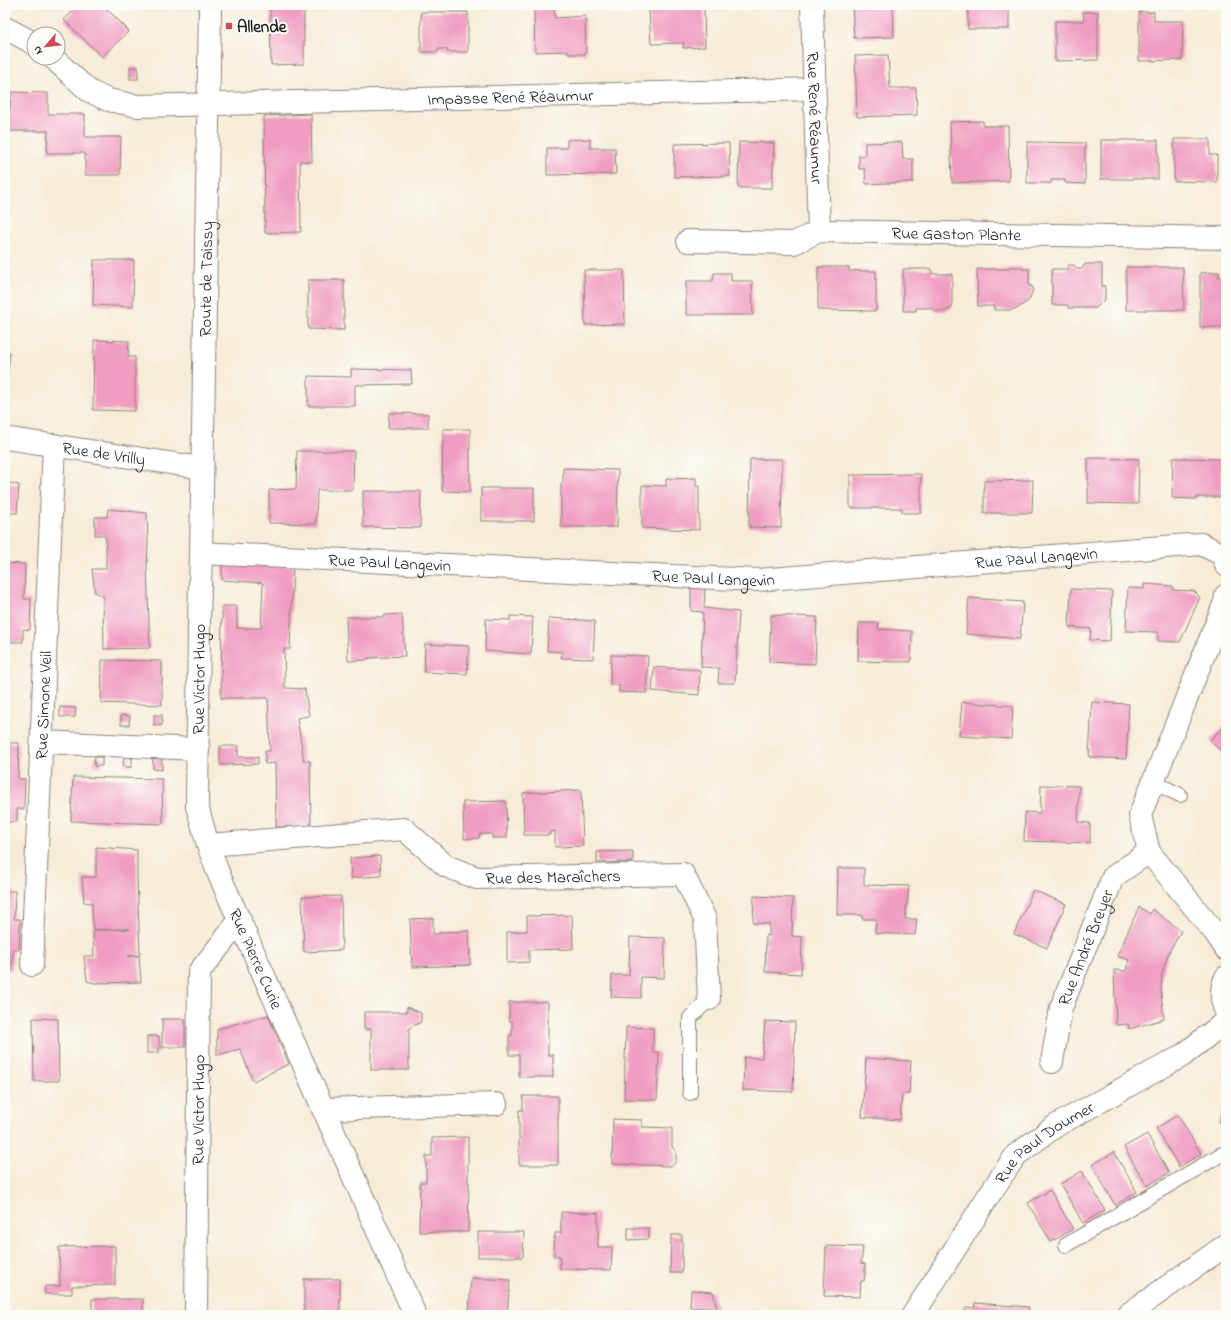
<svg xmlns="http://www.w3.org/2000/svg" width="1231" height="1320" font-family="'Indie Flower',sans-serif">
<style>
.building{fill:#f09dc2}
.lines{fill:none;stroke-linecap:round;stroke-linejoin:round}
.service-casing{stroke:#8a847a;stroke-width:16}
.minor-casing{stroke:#8a847a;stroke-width:24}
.tertiary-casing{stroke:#8a847a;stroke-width:24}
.service{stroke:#fff;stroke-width:14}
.minor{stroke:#fff;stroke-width:22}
.tertiary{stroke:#fff;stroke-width:22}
.poi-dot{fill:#d1495b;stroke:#fdfcf7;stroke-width:1.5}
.labels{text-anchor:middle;stroke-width:4;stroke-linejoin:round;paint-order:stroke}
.poi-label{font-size:17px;font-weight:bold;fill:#1c1c1c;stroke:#fdfcf7;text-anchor:start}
.street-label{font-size:17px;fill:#1c1c1c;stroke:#fdfcf7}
</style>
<rect width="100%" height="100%" fill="#fdfcf7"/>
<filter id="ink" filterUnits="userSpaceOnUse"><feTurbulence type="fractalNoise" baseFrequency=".025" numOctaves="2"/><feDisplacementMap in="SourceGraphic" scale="8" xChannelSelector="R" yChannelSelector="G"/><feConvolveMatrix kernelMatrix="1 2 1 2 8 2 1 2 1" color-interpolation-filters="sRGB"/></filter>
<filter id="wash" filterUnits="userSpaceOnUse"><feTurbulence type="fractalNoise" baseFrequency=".012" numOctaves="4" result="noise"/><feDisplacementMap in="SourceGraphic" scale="16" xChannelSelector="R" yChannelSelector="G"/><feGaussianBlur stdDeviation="0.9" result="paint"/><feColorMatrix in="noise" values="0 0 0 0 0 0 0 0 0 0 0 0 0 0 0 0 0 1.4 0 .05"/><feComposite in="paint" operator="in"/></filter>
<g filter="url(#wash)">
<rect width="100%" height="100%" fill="#f7ecd8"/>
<g id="blocks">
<g class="building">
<polygon points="71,5 103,5 129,31 102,57 64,20 75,9"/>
<polygon points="852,5 893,5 894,37 854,38"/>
<rect x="968" y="5" width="41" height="24"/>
<polygon points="304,7 304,64 271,65 270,9"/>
<polygon points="704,8 705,47 683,48 684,43 651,44 649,10"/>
<polygon points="554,9 555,18 585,16 586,54 568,54 568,51 535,52 534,10"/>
<polygon points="421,12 468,12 468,52 447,52 447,49 438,49 438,52 421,52"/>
<polygon points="1083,12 1098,12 1098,60 1055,61 1055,21 1084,21"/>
<polygon points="1139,12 1154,12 1154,21 1183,21 1182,60 1139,61"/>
<polygon points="888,55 890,88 916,88 917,115 857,117 855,56"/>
<rect x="130" y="67" width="8" height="12"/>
<polygon points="11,92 48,93 48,114 85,114 85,137 121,137 120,175 85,175 85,153 47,153 48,131 10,131 10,124 5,124 5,109 10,109"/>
<polygon points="311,114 312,162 300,161 301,232 265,233 264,116"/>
<polygon points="983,121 983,126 1008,126 1009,181 952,183 950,122"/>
<polygon points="590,139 590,148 615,148 616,174 547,175 547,148 567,148 567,140"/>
<polygon points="1174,139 1210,139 1210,155 1217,155 1217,182 1174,181"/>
<rect x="1101" y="140" width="57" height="39"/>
<polygon points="739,142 774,143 772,188 738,188"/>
<polygon points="902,142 903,159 913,159 913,182 866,184 865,169 859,169 859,156 865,156 865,143"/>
<polygon points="1027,142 1085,143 1085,184 1065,183 1065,180 1051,180 1051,183 1027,183"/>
<polygon points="729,143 730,176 674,177 674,144"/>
<polygon points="94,260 134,260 133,307 93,305"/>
<polygon points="1085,264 1102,264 1102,286 1105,286 1105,299 1096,308 1068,308 1068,305 1052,305 1052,269 1068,269 1068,265 1074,265 1077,269 1082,269"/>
<polygon points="818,267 849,267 849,271 876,271 876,311 818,310"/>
<polygon points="1009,267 1021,267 1022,269 1029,269 1029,286 1032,286 1033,290 1030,298 1028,301 1018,308 1010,310 994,310 994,306 978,306 977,269 1009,269"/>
<polygon points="1126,267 1183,267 1184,310 1126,310"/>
<polygon points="903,269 932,269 932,274 952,274 952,308 951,308 946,311 936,311 931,308 916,308 916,311 903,311"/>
<polygon points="584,270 624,270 625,324 585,325"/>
<polygon points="1219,272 1219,277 1226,277 1226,327 1200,327 1200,273"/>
<polygon points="714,273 731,273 731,281 752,281 753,315 686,315 686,281 713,281"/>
<polygon points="308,280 344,280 344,330 308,329"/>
<polygon points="94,340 129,341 128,357 135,357 135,411 93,410"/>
<polygon points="5,352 10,352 6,393 5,393"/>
<polygon points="351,369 411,370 412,384 355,385 355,406 308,406 308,376 351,377"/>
<polygon points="389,413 428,414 428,428 388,428"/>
<polygon points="443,429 470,429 470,492 442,491"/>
<polygon points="297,451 354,451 353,490 317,490 316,524 269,523 269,490 296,489"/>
<polygon points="1088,458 1139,459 1138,504 1088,503"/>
<polygon points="1173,458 1221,459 1221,497 1197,497 1197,499 1172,498"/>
<polygon points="750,459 782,459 781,528 749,527"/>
<polygon points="563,468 618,470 617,527 561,527 561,483 563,483"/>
<polygon points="921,474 921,513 902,513 902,508 850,508 850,475"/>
<polygon points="696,478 696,486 699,486 699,530 642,528 642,485 666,486 666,479"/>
<polygon points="1033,480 1032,513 984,513 984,481"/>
<polygon points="5,482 19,485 17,513 5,513"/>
<rect x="481" y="488" width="53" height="33"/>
<polygon points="363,491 421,491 420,528 363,527"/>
<polygon points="108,509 147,513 148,542 147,569 150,648 104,649 103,595 95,593 92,569 106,569 106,539 104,535 95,535 95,517 107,517"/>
<polygon points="222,561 293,566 290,649 284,649 285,688 305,689 309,716 297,718 304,761 310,761 311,826 276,827 275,763 265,764 265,751 270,751 268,698 221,698 222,606 237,606 237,628 261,628 263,583 222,580"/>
<polygon points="5,563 25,564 24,599 31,599 30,630 23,629 23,642 5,642"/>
<polygon points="1144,584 1173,586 1173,590 1194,591 1200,597 1180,642 1158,641 1158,632 1126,631 1128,588 1144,589"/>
<polygon points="691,588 705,588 704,608 739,612 735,683 718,683 719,668 701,667 703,612 691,611"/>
<polygon points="1071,589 1112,591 1110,641 1090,640 1091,629 1069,627"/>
<polygon points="969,598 1023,602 1020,639 966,634"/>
<polygon points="402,614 405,656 368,658 366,660 348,661 346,617 385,617 385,615"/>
<polygon points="771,615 817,617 815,664 769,662"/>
<polygon points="510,616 533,617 531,654 485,651 486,619 510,620"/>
<polygon points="549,618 595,621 593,659 561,658 562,652 547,651"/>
<polygon points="859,623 879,623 878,629 912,631 911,662 858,661"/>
<polygon points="425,644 469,646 467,674 424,672"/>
<polygon points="611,655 648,656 646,693 619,692 619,685 610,685"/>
<polygon points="102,660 162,661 162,705 101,703"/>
<polygon points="654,667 700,670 699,695 652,691"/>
<polygon points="962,702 1013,706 1011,739 959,736"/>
<polygon points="1092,702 1129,704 1126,759 1089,757"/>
<polygon points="60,707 76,708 75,717 60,717"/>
<polygon points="121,715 130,716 129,725 121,725"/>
<rect x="154" y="715" width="8" height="10"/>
<polygon points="1226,724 1226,757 1210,740"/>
<polygon points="5,743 19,743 18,779 25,779 24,809 17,809 17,822 5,822"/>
<polygon points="220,746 238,746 238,757 258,757 258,764 220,765"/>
<polygon points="95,757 102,757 102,766 94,766"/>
<polygon points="124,757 132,758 132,767 123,767"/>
<polygon points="153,758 162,759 162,770 153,769"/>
<polygon points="73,777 162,779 163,824 71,821"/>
<polygon points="1041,785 1079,786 1078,822 1090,823 1090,843 1024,841 1025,812 1040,813"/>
<polygon points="581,790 583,846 555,847 555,831 550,832 550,835 524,835 523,793"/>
<polygon points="506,801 507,838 492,838 492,834 480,834 479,838 464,839 463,802"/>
<polygon points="96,847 137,850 137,877 140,955 128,956 139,956 141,982 95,983 87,981 84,956 94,956 93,930 130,929 93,930 92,903 84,902 82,877 96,877"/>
<polygon points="633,851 633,862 597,863 597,852"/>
<polygon points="380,856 381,876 351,878 350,858"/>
<polygon points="838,868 864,868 864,885 909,886 905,919 917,919 915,935 875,933 876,919 862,919 862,915 837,915"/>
<polygon points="1033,890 1066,904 1047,948 1014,934"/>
<polygon points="5,891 15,891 14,919 20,919 19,950 13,949 12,970 5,970"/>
<polygon points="341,896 342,950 304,952 302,897"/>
<polygon points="754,896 793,898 792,936 802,937 801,974 765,972 766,935 769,936 769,924 753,923"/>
<polygon points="1139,907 1150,914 1152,909 1181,931 1169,952 1162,973 1161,994 1164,1019 1129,1029 1128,1024 1116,1025 1114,970 1126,971 1129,960 1117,956"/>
<polygon points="572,915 573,949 529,950 529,962 507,963 507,932 527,931 527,916"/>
<polygon points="433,918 433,934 440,934 440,932 469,931 470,965 412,967 410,919"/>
<polygon points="630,937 665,938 664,978 641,977 641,998 611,997 612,975 629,975"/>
<polygon points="509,1002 548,1002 548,1055 553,1055 553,1077 519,1077 519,1055 509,1055 509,1036 512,1035 512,1021 509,1021"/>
<polygon points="407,1007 421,1013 421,1022 409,1028 409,1070 371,1070 371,1029 364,1029 364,1012 407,1012"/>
<polygon points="268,1015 289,1064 253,1081 240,1049 217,1055 217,1029"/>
<polygon points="33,1018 58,1019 59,1081 34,1081"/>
<rect x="162" y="1019" width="23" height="28"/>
<polygon points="765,1021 795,1022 793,1092 743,1090 744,1057 762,1058"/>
<polygon points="626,1027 653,1028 653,1052 659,1052 657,1100 624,1099"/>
<rect x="147" y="1036" width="12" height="17"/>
<polygon points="866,1058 911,1061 909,1094 902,1094 900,1120 862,1117"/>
<polygon points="523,1096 558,1096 558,1165 519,1165 519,1110 523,1110"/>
<polygon points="1226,1100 1226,1123 1219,1122"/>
<polygon points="1178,1115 1201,1154 1179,1167 1156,1128"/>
<polygon points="613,1119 642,1120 642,1127 672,1128 672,1147 676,1151 676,1162 671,1166 612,1164"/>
<polygon points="1225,1124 1226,1137 1222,1136"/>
<polygon points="1147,1134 1169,1173 1147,1186 1124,1147"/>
<polygon points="468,1137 468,1182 469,1182 468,1232 419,1232 420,1182 426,1182 426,1156 432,1156 432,1138"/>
<polygon points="1114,1152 1137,1192 1115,1205 1092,1165"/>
<polygon points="1082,1171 1105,1210 1083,1223 1060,1184"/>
<polygon points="1050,1190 1073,1229 1051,1242 1028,1203"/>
<polygon points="561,1212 598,1213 598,1247 612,1247 611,1270 560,1269 560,1256 554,1256 555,1233 561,1233"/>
<polygon points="628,1228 649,1228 649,1239 628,1240"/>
<polygon points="478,1232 524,1232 523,1257 478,1257"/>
<polygon points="671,1235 682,1235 682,1273 670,1273"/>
<polygon points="115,1246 115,1285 72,1286 72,1294 45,1294 45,1286 60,1286 59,1247"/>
<polygon points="826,1246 863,1247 861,1263 865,1264 865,1274 864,1281 861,1281 860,1297 824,1296"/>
<polygon points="471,1278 510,1280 507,1315 469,1315"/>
<rect x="304" y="1279" width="36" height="36"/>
<polygon points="691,1290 713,1292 717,1309 690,1307"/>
<rect x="92" y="1299" width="51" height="16"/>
<polygon points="975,1303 1029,1307 1028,1315 962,1315 967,1307 974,1308"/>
<polygon points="26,1312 26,1315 5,1315 5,1313"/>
</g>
</g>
</g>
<g filter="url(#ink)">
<use href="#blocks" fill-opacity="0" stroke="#8a847a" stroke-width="1"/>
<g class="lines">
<defs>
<g id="service">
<polyline points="1153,782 1180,795"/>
<polyline points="690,1093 690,1018 709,999"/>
<polyline points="1066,1245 1222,1154 1226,1153"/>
</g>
<g id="minor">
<path id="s1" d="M812 5 819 231"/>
<polyline points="5,28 28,40 34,44"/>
<path id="s2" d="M53 58 89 91 108 100 138 106 814 89"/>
<path id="s3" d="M688 241 794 243 819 231 1226 238"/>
<path id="s4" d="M5 438 202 468"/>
<path id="s5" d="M201 553 756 580 1201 544 1223 555 1226 565"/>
<polyline points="1226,595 1225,602 1140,815 1149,852 1216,934 1226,949"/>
<polyline points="42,742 198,749"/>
<path id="s6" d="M197 806 208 845 217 870 415 1315"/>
<path id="s7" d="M208 845 404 829 446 866 477 878 683 874 705 919 709 999"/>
<path id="s8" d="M32 965 54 445"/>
<path d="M1226 977C1221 988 1220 1000 1226 1011"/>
<path id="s9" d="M1052 1062 1061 1008 1113 877 1149 852"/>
<polyline points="323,1109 496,1104"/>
<path id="s10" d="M913 1315 991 1192 1016 1155 1057 1125 1182 1056 1226 1021"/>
<polyline points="1127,1315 1226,1245"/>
</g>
<g id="tertiary">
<path id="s11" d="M197 806 199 622 201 553 210 5"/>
<path id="s12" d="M196 1315 199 972 240 920"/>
</g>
</defs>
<use href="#service" class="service-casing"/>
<use href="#minor" class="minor-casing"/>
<use href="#tertiary" class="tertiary-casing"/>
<use href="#service" class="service"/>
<use href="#minor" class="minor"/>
<use href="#tertiary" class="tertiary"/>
</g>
</g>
<rect class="poi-dot" x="225" y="22" width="8" height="8" rx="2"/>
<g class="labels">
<g class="poi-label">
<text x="237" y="32">Allende</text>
</g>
<g class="street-label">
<text dy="6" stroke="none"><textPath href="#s2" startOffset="473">Impasse René Réaumur</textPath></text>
<text dy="6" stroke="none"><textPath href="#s1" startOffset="113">Rue René Réaumur</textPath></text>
<text dy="6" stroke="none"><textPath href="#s3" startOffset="271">Rue Gaston Plante</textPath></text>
<text dy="6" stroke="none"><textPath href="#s11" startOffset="527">Route de Taissy</textPath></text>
<text dy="6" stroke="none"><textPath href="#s4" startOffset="100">Rue de Vrilly</textPath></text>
<text dy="6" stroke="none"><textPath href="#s5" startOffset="837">Rue Paul Langevin</textPath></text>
<text dy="6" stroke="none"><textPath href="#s5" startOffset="189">Rue Paul Langevin</textPath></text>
<text dy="6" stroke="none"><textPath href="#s5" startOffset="513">Rue Paul Langevin</textPath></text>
<text dy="6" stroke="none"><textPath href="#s11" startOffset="127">Rue Victor Hugo</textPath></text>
<text dy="6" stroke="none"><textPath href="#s8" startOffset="260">Rue Simone Veil</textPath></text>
<text dy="6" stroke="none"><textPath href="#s7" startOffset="362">Rue des Maraîchers</textPath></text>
<text dy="6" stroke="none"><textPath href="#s9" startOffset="120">Rue André Breyer</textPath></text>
<text dy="6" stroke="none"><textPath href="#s6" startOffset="164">Rue Pierre Curie</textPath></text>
<text dy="6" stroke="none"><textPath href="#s12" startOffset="205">Rue Victor Hugo</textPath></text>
<text dy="6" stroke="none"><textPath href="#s10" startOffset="220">Rue Paul Doumer</textPath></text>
</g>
</g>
<rect width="1231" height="1320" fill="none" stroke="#fdfcf7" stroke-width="20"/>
<g transform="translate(46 46) rotate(242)"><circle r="19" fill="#fdfcf7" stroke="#a3a29f"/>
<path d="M0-3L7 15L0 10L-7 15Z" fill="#d1495b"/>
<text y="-6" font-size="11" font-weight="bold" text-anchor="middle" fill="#1c1c1c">N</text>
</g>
</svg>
